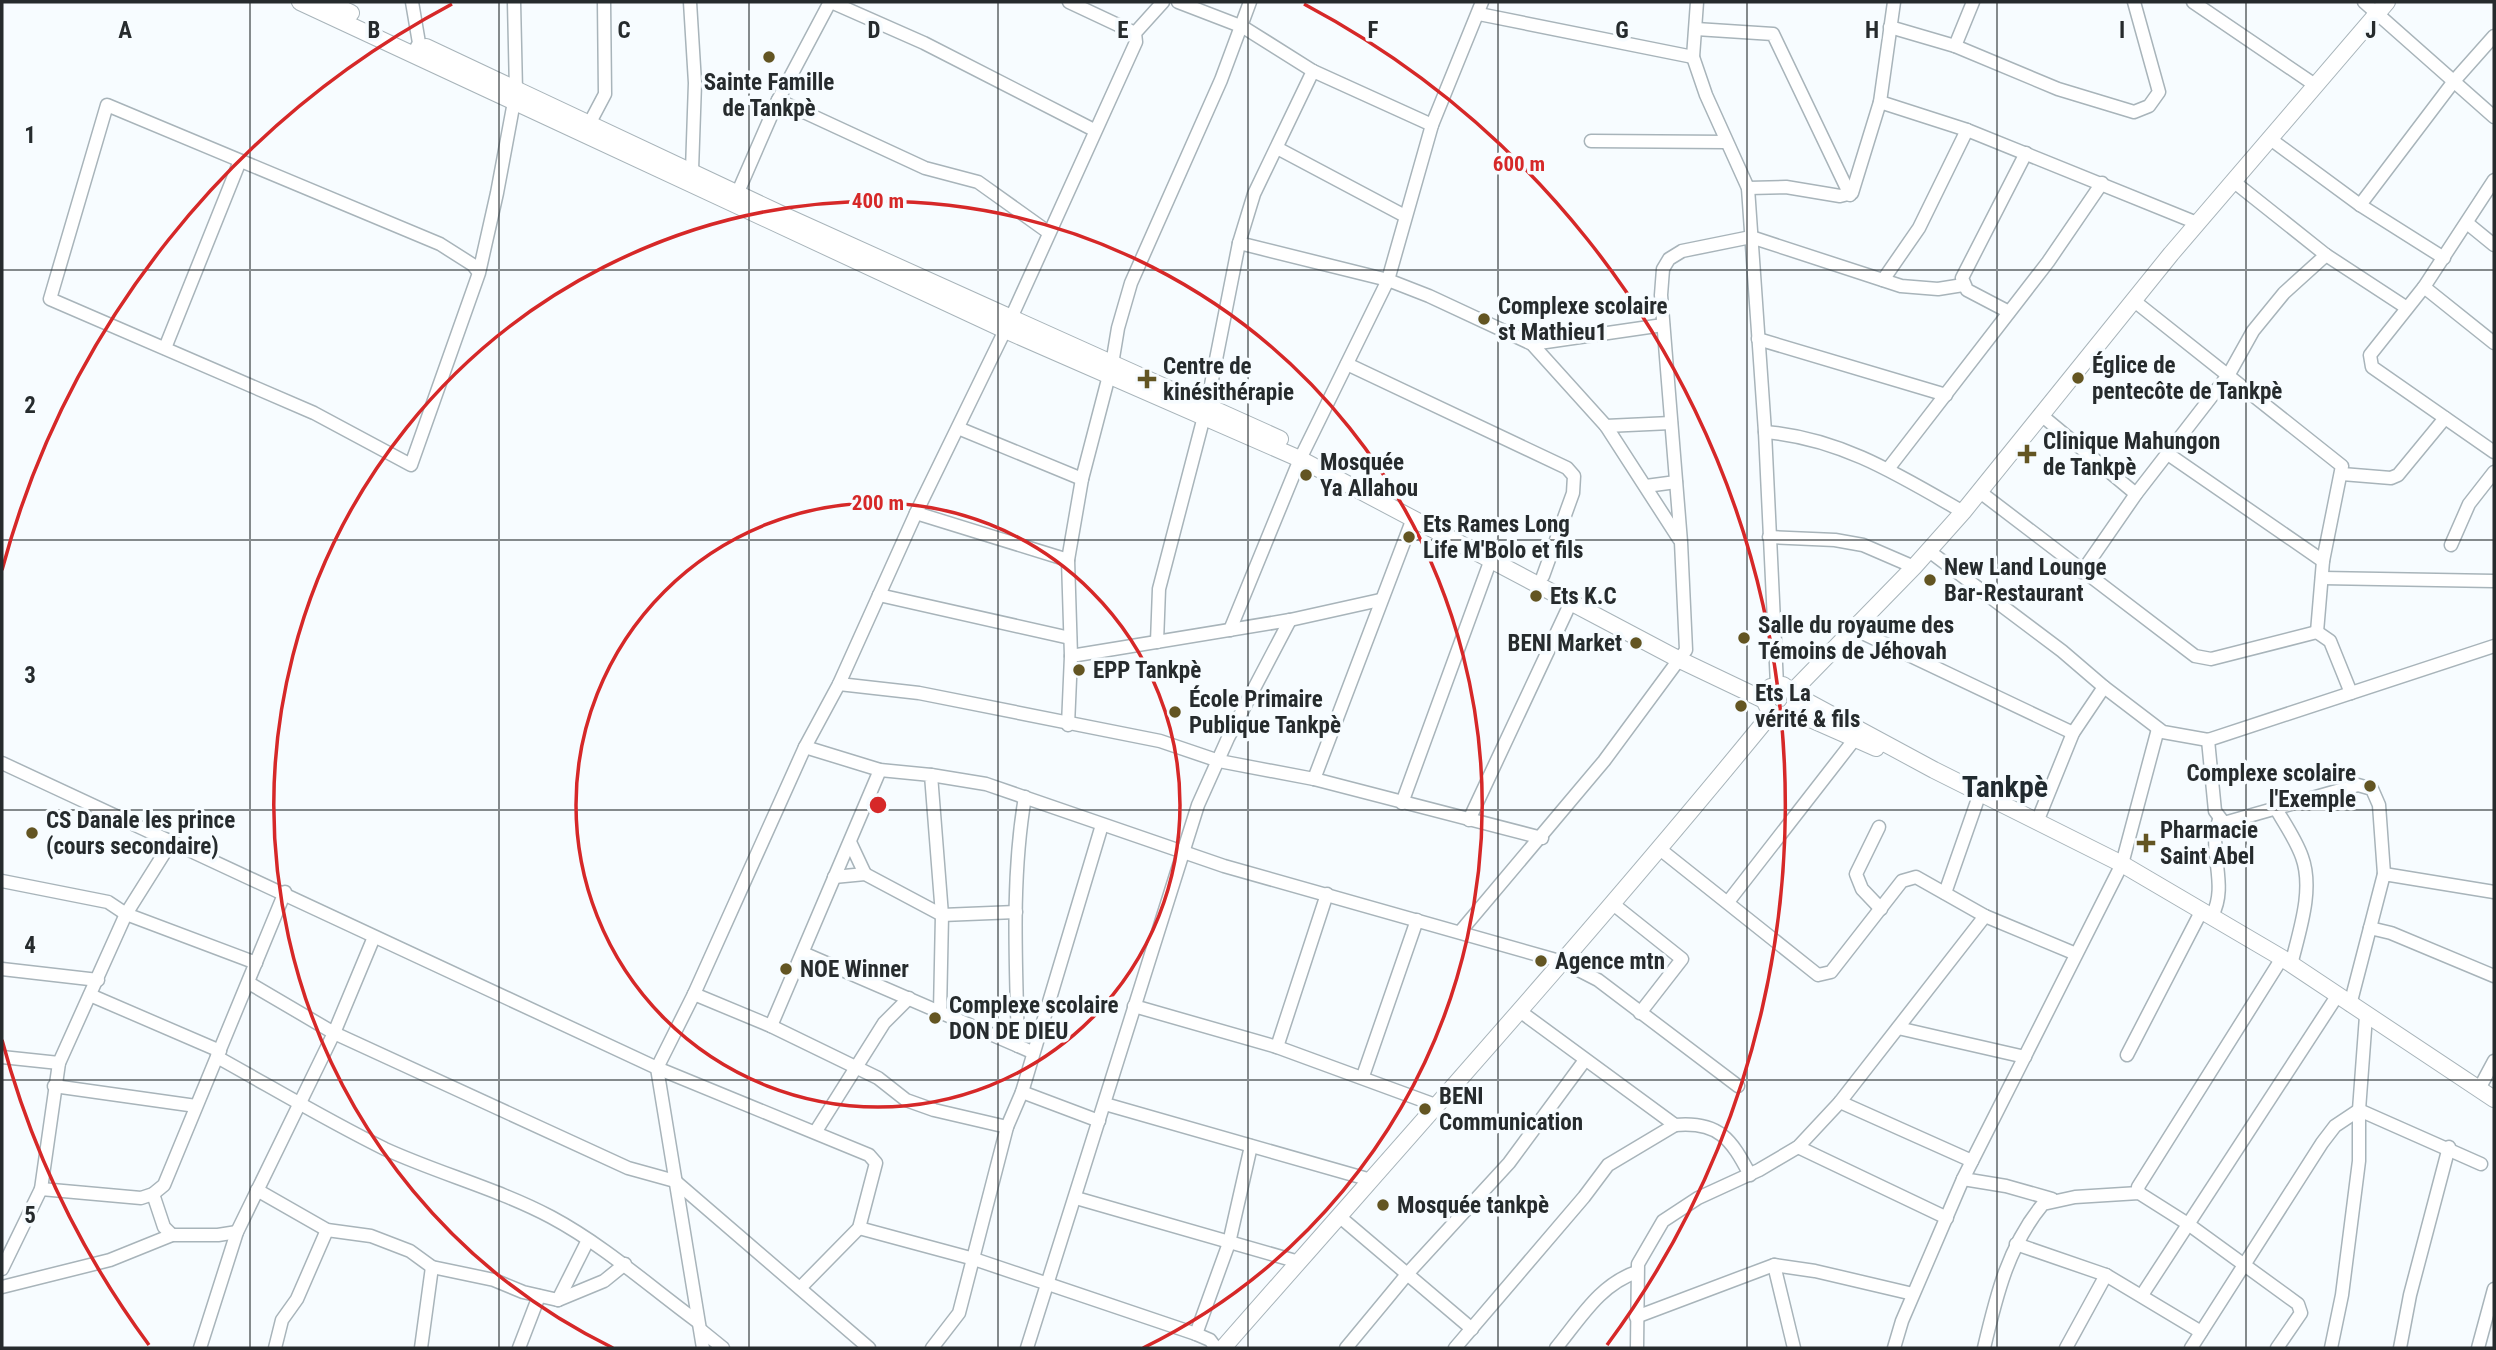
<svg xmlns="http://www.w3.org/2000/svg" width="2496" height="1350" font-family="'Roboto Condensed',sans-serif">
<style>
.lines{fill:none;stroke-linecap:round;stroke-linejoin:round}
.street-casing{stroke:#a8b4ba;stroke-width:15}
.secondary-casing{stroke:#a8b4ba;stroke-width:18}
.street{stroke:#fff;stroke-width:12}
.secondary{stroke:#fff;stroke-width:16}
.grid{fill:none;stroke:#262b2d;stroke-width:2;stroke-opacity:0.55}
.ring{fill:none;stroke:#d62828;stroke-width:3.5}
.poi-dot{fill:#635522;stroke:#f7fcff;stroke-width:2.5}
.labels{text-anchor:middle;stroke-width:7;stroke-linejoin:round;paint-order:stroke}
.poi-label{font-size:23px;font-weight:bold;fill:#262b2d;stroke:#f7fcff;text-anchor:start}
.district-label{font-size:30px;font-weight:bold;fill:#212b30;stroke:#f7fcff}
.grid-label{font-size:23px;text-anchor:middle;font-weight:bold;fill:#262b2d;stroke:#f7fcff;stroke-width:7;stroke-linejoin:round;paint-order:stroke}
.centre{fill:#d62828;stroke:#f7fcff;stroke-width:3.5}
.ring-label{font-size:21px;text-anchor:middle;font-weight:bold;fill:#d62828;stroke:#f7fcff;stroke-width:7;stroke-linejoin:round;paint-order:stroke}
</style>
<rect width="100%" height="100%" fill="#f7fcff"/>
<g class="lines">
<defs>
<g id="street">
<polyline points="412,2 419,43 414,52"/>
<polyline points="831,2 924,43 1094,130"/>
<polyline points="1069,2 1135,33"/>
<polyline points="1178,2 1243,27 1313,71 1432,125"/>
<polyline points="1697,2 1693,57 1706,95 1748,188 1765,432 1777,685"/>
<polyline points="2193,2 2315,85"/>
<polyline points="2364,2 2494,117"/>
<polyline points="1479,14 1693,57"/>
<polyline points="1890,27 1955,46 2058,89 2134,112 2149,106 2159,92 2134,2"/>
<polyline points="1696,29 1773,34 1850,195"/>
<polyline points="1955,46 1973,2"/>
<polyline points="778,100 925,168 978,182 1048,232"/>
<polyline points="1880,102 1967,130 2197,223"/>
<polyline points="586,130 605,94 604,2"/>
<polyline points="2269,138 2360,205 2444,258"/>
<polyline points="1591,141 1726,142"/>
<polyline points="1277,148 1405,216"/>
<polyline points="689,179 692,170 695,83 690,2"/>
<polyline points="2494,180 2424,287 2370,355 2372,367 2494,452"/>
<polyline points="2233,181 2326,255 2407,308"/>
<polyline points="1748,188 1786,187 1840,196 1852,193 1880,102 1894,2"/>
<polyline points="730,199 738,192 778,100 830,2"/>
<polyline points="2360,205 2454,81 2494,36"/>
<polyline points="2467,223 2494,245"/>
<polyline points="1239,243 1388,280 1429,296 1532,344 1606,426 1679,539"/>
<polyline points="479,273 473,265 440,244 107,105 50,299 314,413 411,465 479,273 497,193 516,91 514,2"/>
<polyline points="1883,280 1919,228 1967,130"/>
<polyline points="2424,287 2494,343"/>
<polyline points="2133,300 2342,466 2323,561 2317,632 2330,641 2351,693"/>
<polyline points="2009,312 1967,290 1962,278 2026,153"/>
<polyline points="1758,339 1946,395"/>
<polyline points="1532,344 1663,325"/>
<polyline points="165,348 240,161"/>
<polyline points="1347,364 1567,468 1574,476 1573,493 1543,576"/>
<polyline points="2040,414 2136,494"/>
<polyline points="1606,426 1671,423"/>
<polyline points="958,428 1082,479"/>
<path d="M1765 432C1840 438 1899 475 1963 512"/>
<polyline points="2168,454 2323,561"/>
<polyline points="1888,469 2048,262 2102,183"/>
<polyline points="2342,474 2391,478 2398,475 2445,418"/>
<polyline points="1646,486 1676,482"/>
<polyline points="1980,492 2195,656 2211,659 2317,632"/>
<polyline points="916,513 1068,560"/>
<polyline points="1769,537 1835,540 1863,545 1914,567"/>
<polyline points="2451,545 2469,504 2494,472"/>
<polyline points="1929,551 2062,651 2104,687 2073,733 2037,822"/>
<polyline points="2082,572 2136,494 2229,374 2253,331 2284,293 2326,255"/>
<polyline points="2322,578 2494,581"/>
<polyline points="879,595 1070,638"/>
<polyline points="1854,629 2073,733"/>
<polyline points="1230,630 1300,459 1388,280 1432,125 1482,2"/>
<polyline points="1157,642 1159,589 1207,405 1239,243 1254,194 1313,71"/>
<polyline points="1071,656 1290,620 1380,600"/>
<polyline points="839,684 919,693 1160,741 1219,761 1314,779 1542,838"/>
<polyline points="2104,687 2163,732 2208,740 2494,646"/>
<polyline points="1068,725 1071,656 1068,560 1082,479 1112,364 1118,328 1131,283 1221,80 1250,2"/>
<polyline points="2208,740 2215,811 2224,823 2358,785 2372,789 2379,805 2384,874"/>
<polyline points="805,747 880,770 931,775 942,915 940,1012"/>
<polyline points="2,763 657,1068 869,1155 876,1163 859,1228 801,1287"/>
<polyline points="931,775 986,784 1224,866 1563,962 1598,980 1738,1086"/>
<polyline points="1314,779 1412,521"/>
<polyline points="1402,803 1494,551"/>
<path d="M2276 809C2285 824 2296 840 2302 857 2314 890 2299 932 2291 965"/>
<polyline points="1469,820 1571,602"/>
<polyline points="1879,827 1856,874 1862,889 1881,909"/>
<polyline points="850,842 865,874"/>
<polyline points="1661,850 1818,975 1831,972 1902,881 1916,877 1985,916 2076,954"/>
<polyline points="834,877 865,874 942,915 1016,912"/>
<polyline points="2,881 108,902 126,914 256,963"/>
<polyline points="1945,893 1980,793"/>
<polyline points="1728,902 1854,740"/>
<polyline points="1613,904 1682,959 1640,1013"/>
<path d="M2212 916C2229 884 2207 852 2219 820"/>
<polyline points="2370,928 2384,874 2494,892"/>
<polyline points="1460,932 1604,761 1686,650 1681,542 1661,295 1663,269 1669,259 1682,251 1751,237 1901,286 1938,289 1963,285"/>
<polyline points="803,953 1032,1052"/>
<polyline points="2,969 98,980"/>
<polyline points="249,983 334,1033 628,1168 675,1181 869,1348"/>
<polyline points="694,994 771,1026 878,1078 906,1100 934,1110 1007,1127"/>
<polyline points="90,995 220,1051"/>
<polyline points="2350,1005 2370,928 2391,933 2494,976"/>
<polyline points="1134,1006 1277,1047 1438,1106"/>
<path d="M1521 1012 1675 1125C1719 1121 1731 1139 1750 1175"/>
<polyline points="771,1026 880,770"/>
<polyline points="1898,1028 2025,1057"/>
<path d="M1018 1046C1016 963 1011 879 1025 797"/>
<polyline points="1277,1047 1327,894"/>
<polyline points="2127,1055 2202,910"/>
<polyline points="2,1057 59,1063"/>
<path d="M217 1057C273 1088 328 1121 385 1149 440 1174 498 1189 551 1217 605 1246 649 1286 698 1322"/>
<polyline points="1363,1076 1417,920"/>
<polyline points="54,1086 196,1106"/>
<polyline points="2479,1089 2494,1061"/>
<polyline points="1022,1092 1099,1121"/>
<polyline points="1840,1102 1972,1161"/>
<polyline points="1105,1104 1371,1180"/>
<polyline points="816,1131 884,1023 909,998"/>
<polyline points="1798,1147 1947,1218"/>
<polyline points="1963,1179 2006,1186 2052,1199"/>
<polyline points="41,1189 141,1198 153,1194 164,1185 285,892"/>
<polyline points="257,1190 327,1230 371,1236 410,1251 432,1267 494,1280 523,1292 558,1300 604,1281 625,1264"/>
<polyline points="2139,1193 2138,1187 2282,958"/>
<polyline points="153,1194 164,1227 172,1235"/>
<polyline points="1076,1198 1299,1262"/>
<polyline points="1340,1217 1472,1329"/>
<polyline points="859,1228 974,1259 1196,1334 1210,1340 1216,1348"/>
<polyline points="2016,1244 2106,1275 2201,1332"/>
<polyline points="1774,1265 1794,1348"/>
<polyline points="2,1269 41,1189 59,1063 126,914 170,844"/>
<polyline points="2,1287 110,1260 172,1235 218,1235 237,1232"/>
<polyline points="2142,1295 2337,996"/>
<polyline points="558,1300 588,1240"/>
<polyline points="1636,1317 1774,1265 1815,1271 1913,1294"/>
<polyline points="702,1331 723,1348"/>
<polyline points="1196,1334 1229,1243 1251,1146"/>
<polyline points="200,1348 237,1232 334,1033 374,937"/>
<polyline points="275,1348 282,1320 297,1299 327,1230"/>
<polyline points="421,1348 432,1267"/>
<polyline points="519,1348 539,1296"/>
<polyline points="703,1348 657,1068 694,994 805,747 839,684 916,513 1011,318 1136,42 1135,33 1163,2"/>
<polyline points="932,1348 959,1313 1007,1127 1022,1092 1102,825"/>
<polyline points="1027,1348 1198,805 1228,738 1290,620"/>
<polyline points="1346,1348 1409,1272 1509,1163 1585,1060"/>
<polyline points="1455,1348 1584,1197 1608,1165 1675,1125"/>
<path d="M1556 1348C1580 1319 1600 1284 1637 1272"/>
<polyline points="1637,1348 1638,1264 1663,1221 1698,1198 1759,1170 1798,1147 1840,1102 1985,916"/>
<polyline points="1894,1348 1902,1321 1963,1179 2122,864 2158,729"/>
<path d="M1984 1348C1996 1297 2008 1246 2043 1204L2075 1197 2139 1193 2188 1224 2298 1304 2301 1313 2277 1348"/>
<polyline points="2066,1348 2106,1275"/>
<polyline points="2191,1348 2322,1143 2335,1126 2359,1110 2481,1164"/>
<polyline points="2331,1348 2342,1295 2359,1161 2359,1110 2366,1016"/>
<polyline points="2400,1348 2410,1295 2449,1147"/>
<polyline points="2478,1348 2494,1289"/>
</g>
<g id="secondary">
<polyline points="300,2 1005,330 1300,459 1680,660 1764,700 1771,714 1788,715 1796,704 1794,693 1783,685 1771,687 1764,700"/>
<polyline points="327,2 351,13"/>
<polyline points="426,47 783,215 1280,439"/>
<polyline points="1793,691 1914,567 1963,512 2171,254 2387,2"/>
<polyline points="1795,695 1934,770 2122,864 2282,958 2494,1099"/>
<polyline points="1792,711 1876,748"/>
<path d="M1223 1348C1407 1138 1594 931 1771 714"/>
</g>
</defs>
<use href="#street" class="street-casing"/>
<use href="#secondary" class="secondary-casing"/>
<use href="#street" class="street"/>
<use href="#secondary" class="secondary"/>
</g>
<path class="grid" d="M250 2V1348M499 2V1348M749 2V1348M998 2V1348M1248 2V1348M1498 2V1348M1747 2V1348M1997 2V1348M2246 2V1348M2 270H2494M2 540H2494M2 810H2494M2 1080H2494"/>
<g class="ring">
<circle cx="878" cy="805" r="302"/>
<path d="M613 1348A604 604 0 1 1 1143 1348"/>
<path d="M149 1345A907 907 0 0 1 2 1040M2 570A907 907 0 0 1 452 4M1304 4A907 907 0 0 1 1607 1345"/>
</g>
<g class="poi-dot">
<circle cx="769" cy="57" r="7"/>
<circle cx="1484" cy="319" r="7"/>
<circle cx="2078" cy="378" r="7"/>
<path d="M1143.5 368.5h7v7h7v7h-7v7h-7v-7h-7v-7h7z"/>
<path d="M2023.5 443.5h7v7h7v7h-7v7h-7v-7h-7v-7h7z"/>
<circle cx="1306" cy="475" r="7"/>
<circle cx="1409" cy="537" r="7"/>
<circle cx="1930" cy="580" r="7"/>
<circle cx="1536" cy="596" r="7"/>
<circle cx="1744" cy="638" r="7"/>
<circle cx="1636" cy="643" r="7"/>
<circle cx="1079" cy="670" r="7"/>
<circle cx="1741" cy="706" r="7"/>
<circle cx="1175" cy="712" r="7"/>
<circle cx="2370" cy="786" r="7"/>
<circle cx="32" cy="833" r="7"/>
<path d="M2142.5 832.5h7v7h7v7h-7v7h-7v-7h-7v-7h7z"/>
<circle cx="1541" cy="961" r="7"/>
<circle cx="786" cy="969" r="7"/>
<circle cx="935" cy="1018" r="7"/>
<circle cx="1425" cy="1109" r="7"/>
<circle cx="1383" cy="1205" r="7"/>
</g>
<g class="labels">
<g class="poi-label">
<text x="769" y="90" text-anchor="middle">Sainte Famille<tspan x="769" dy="26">de Tankpè</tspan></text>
<text x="1498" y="314">Complexe scolaire<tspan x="1498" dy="26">st Mathieu1</tspan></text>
<text x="2092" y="373">Églice de<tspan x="2092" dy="26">pentecôte de Tankpè</tspan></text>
<text x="1163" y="374">Centre de<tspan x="1163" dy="26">kinésithérapie</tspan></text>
<text x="2043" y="449">Clinique Mahungon<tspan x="2043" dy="26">de Tankpè</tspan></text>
<text x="1320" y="470">Mosquée<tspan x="1320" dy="26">Ya Allahou</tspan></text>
<text x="1423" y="532">Ets Rames Long<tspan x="1423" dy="26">Life M'Bolo et fils</tspan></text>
<text x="1944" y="575">New Land Lounge<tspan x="1944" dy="26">Bar-Restaurant</tspan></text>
<text x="1550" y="604">Ets K.C</text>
<text x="1758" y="633">Salle du royaume des<tspan x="1758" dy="26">Témoins de Jéhovah</tspan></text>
<text x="1622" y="651" text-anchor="end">BENI Market</text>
<text x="1093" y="678">EPP Tankpè</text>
<text x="1755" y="701">Ets La<tspan x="1755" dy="26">vérité &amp; fils</tspan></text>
<text x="1189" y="707">École Primaire<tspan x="1189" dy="26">Publique Tankpè</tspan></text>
<text x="2356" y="781" text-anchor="end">Complexe scolaire<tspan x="2356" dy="26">l'Exemple</tspan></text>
<text x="46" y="828">CS Danale les prince<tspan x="46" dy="26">(cours secondaire)</tspan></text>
<text x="2160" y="838">Pharmacie<tspan x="2160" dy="26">Saint Abel</tspan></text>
<text x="1555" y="969">Agence mtn</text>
<text x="800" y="977">NOE Winner</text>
<text x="949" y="1013">Complexe scolaire<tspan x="949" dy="26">DON DE DIEU</tspan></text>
<text x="1439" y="1104">BENI<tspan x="1439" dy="26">Communication</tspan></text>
<text x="1397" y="1213">Mosquée tankpè</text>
</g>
<g class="district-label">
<text x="2005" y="797">Tankpè</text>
</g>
</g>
<g class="grid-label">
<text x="125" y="38">A</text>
<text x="374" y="38">B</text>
<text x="624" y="38">C</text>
<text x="874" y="38">D</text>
<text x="1123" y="38">E</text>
<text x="1373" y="38">F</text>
<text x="1622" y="38">G</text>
<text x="1872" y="38">H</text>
<text x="2122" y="38">I</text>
<text x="2371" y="38">J</text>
<text x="30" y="143">1</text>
<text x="30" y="413">2</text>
<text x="30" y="683">3</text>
<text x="30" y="953">4</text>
<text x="30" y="1223">5</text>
</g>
<circle cx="878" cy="805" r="10" class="centre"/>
<g class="ring-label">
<text x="1519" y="171">600 m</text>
<text x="878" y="208">400 m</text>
<text x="878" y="510">200 m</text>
</g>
<rect width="2496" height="1350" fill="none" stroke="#262b2d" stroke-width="7"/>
</svg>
